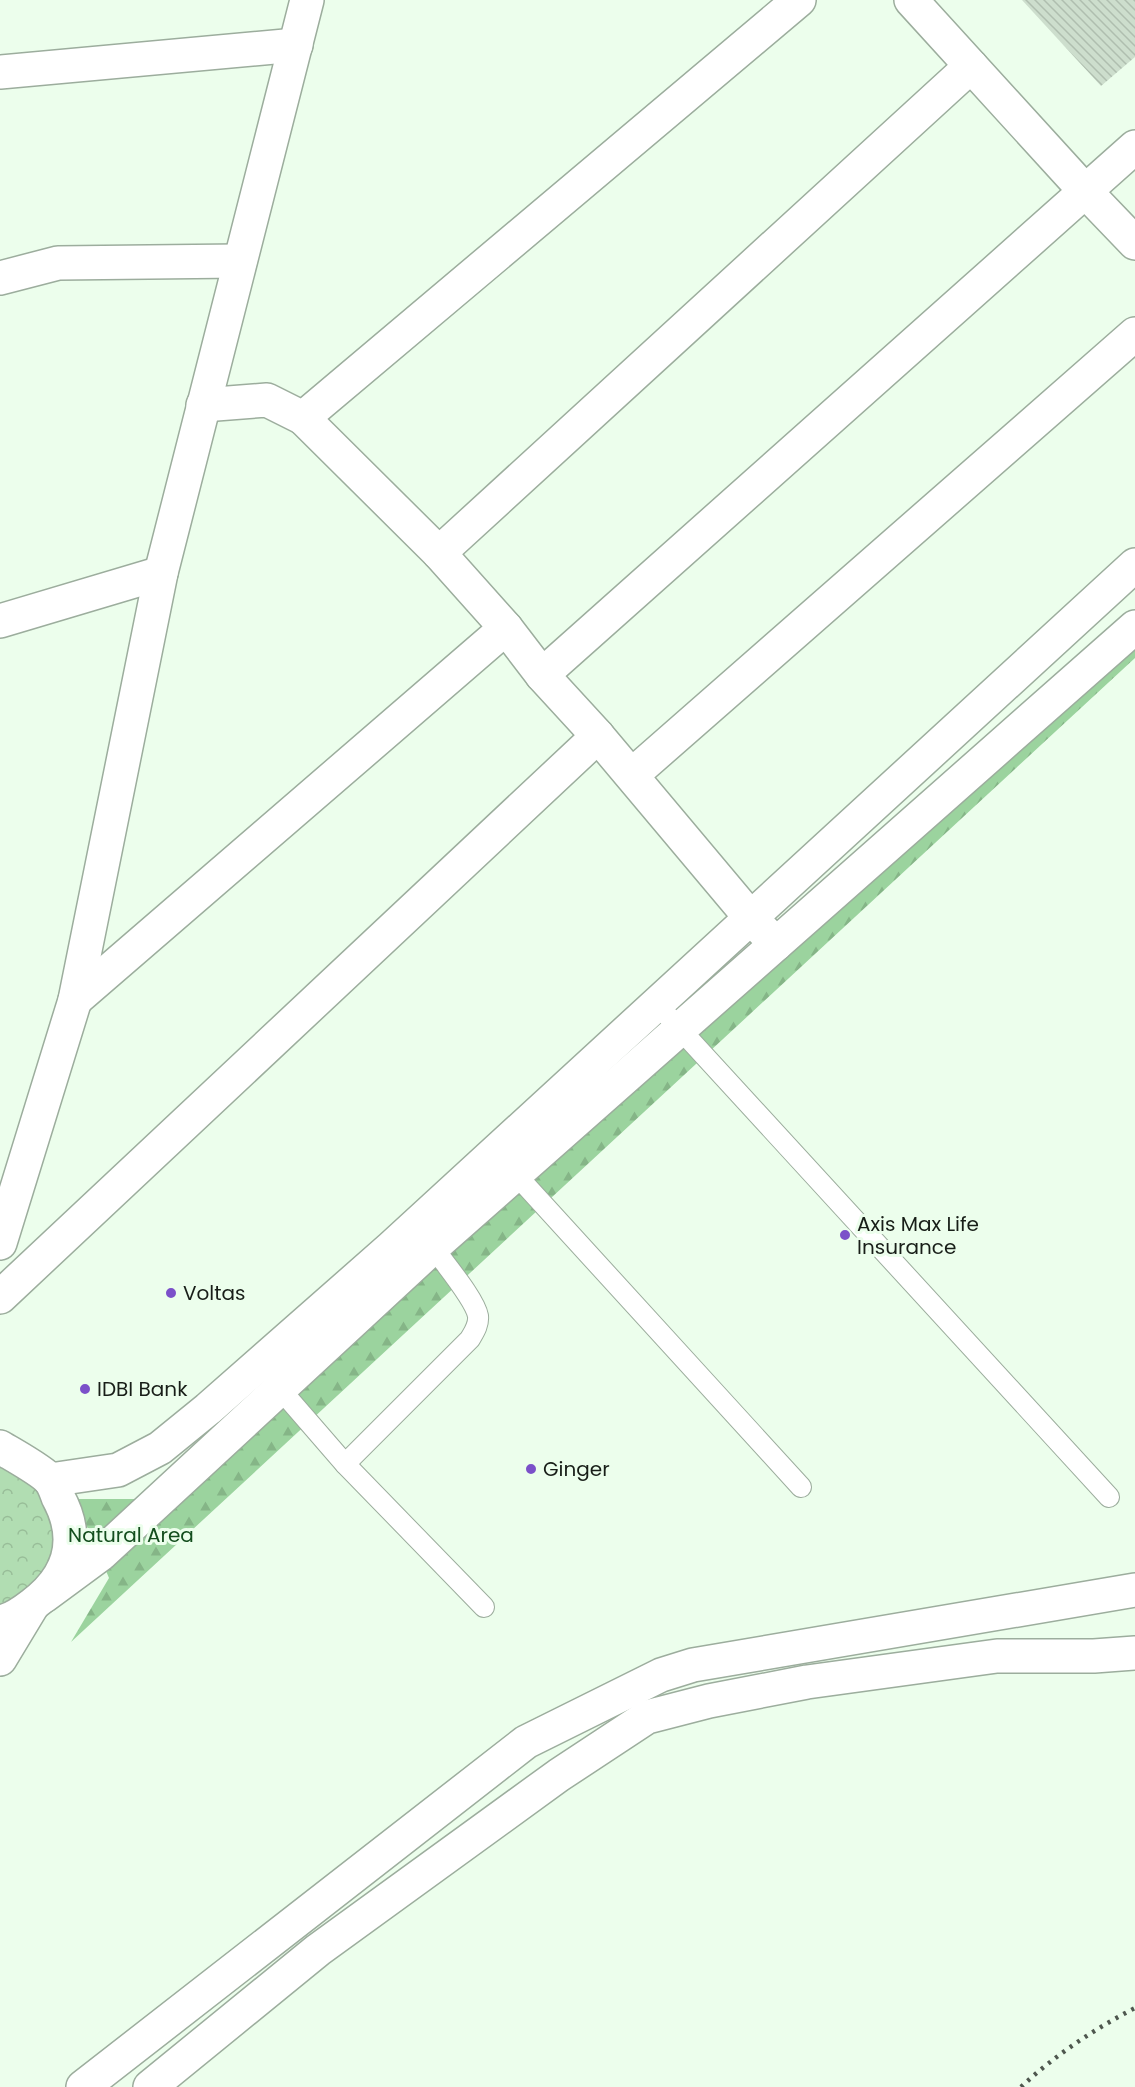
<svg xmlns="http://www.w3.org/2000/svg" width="1135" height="2087" font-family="Poppins,sans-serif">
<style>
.forest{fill:url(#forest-firs)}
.park{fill:url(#park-crowns)}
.building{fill:url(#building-back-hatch)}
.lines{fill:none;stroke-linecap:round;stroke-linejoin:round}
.lane-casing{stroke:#9cad9d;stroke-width:22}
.street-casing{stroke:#9cad9d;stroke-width:36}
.secondary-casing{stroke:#9cad9d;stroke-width:36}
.primary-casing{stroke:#9cad9d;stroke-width:36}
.lane{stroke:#fff;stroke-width:20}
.street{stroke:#fff;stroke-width:33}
.secondary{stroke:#fff;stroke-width:33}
.primary{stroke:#fff;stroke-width:33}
.rail{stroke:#4e574e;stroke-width:4.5;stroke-dasharray:3 6;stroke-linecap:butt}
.poi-dot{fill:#7b50c9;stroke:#ecfeec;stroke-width:2}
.labels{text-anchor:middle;stroke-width:6;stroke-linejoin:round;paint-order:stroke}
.poi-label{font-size:20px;fill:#181e18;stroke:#ecfeec;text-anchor:start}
.park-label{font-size:20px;fill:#144e1e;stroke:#ecfeec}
</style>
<defs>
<pattern id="forest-firs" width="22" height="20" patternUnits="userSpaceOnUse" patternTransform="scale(1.5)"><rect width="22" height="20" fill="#9bd39e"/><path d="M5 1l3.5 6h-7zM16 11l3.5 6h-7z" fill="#85b587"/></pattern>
<pattern id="park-crowns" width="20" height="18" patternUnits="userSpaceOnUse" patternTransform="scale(1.5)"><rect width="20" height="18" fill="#b1ddb2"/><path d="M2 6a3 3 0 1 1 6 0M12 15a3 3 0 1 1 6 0" fill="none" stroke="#98bd98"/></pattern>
<pattern id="building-back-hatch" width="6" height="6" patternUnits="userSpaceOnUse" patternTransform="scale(1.5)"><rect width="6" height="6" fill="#cddecd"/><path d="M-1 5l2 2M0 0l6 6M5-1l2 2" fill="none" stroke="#afbeaf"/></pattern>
</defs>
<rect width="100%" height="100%" fill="#ecfeec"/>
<polygon class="forest" points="1135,617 1135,658 71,1642 109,1578 88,1528 56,1499 150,1499"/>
<polygon class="park" points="0,1453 58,1509 53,1575 0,1612"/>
<polygon class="building" points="1022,0 1135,0 1135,57 1101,86"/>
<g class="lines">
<defs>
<g id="lane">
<polyline points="656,1003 1109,1497"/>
<polyline points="509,1167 801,1487"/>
<polyline points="274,1382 345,1464 484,1607"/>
<path d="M345 1464 470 1339C474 1332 479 1325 478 1316 475 1299 444 1263 433 1247"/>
</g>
<g id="street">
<polyline points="911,0 1086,192 1135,243"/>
<polyline points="0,72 296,45"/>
<polyline points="0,278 58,263 240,261"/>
<polyline points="203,405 267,400 303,418 799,0"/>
<polyline points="303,418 439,553 506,628 542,675 598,736 750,917 776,944"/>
<polyline points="439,553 971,66"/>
<polyline points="0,621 161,573"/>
<polyline points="542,675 1135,147"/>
<polyline points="632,775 1135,334"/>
<polyline points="75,1000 506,628"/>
<polyline points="0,1243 75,1000 161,573 307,0"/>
<polyline points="0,1297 598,736"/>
</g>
<g id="secondary">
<polyline points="50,1480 118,1470 160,1448 208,1409 391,1248 1135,565"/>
<polyline points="44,1596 101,1554 433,1247 1135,627"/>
<polyline points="83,2087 526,1742 661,1675 693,1665 1135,1590"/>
<polyline points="150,2087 318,1950 559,1775 647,1717 709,1701 807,1682 997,1656 1094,1656 1135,1653"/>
</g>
<g id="primary">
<path d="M0 1447C13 1455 41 1470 50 1480 54 1485 56 1492 58 1497 81 1539 70 1577 32 1605 23 1612 12 1620 0 1622"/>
<polyline points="0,1659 32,1606"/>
</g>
</defs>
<use href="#lane" class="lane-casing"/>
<use href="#street" class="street-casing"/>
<use href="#secondary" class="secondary-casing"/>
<use href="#primary" class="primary-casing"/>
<use href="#lane" class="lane"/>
<use href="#street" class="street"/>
<use href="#secondary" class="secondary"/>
<use href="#primary" class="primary"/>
<path class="rail" d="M1021 2087C1054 2056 1094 2029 1135 2008"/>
</g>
<g class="poi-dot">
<circle cx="845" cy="1235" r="6"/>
<circle cx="171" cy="1293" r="6"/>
<circle cx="85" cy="1389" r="6"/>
<circle cx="531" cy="1469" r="6"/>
</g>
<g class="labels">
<g class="poi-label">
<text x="857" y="1231">Axis Max Life<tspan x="857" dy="23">Insurance</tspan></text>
<text x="183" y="1300">Voltas</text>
<text x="97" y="1396">IDBI Bank</text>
<text x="543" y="1476">Ginger</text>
</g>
<g class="park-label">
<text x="131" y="1542">Natural Area</text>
</g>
</g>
</svg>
